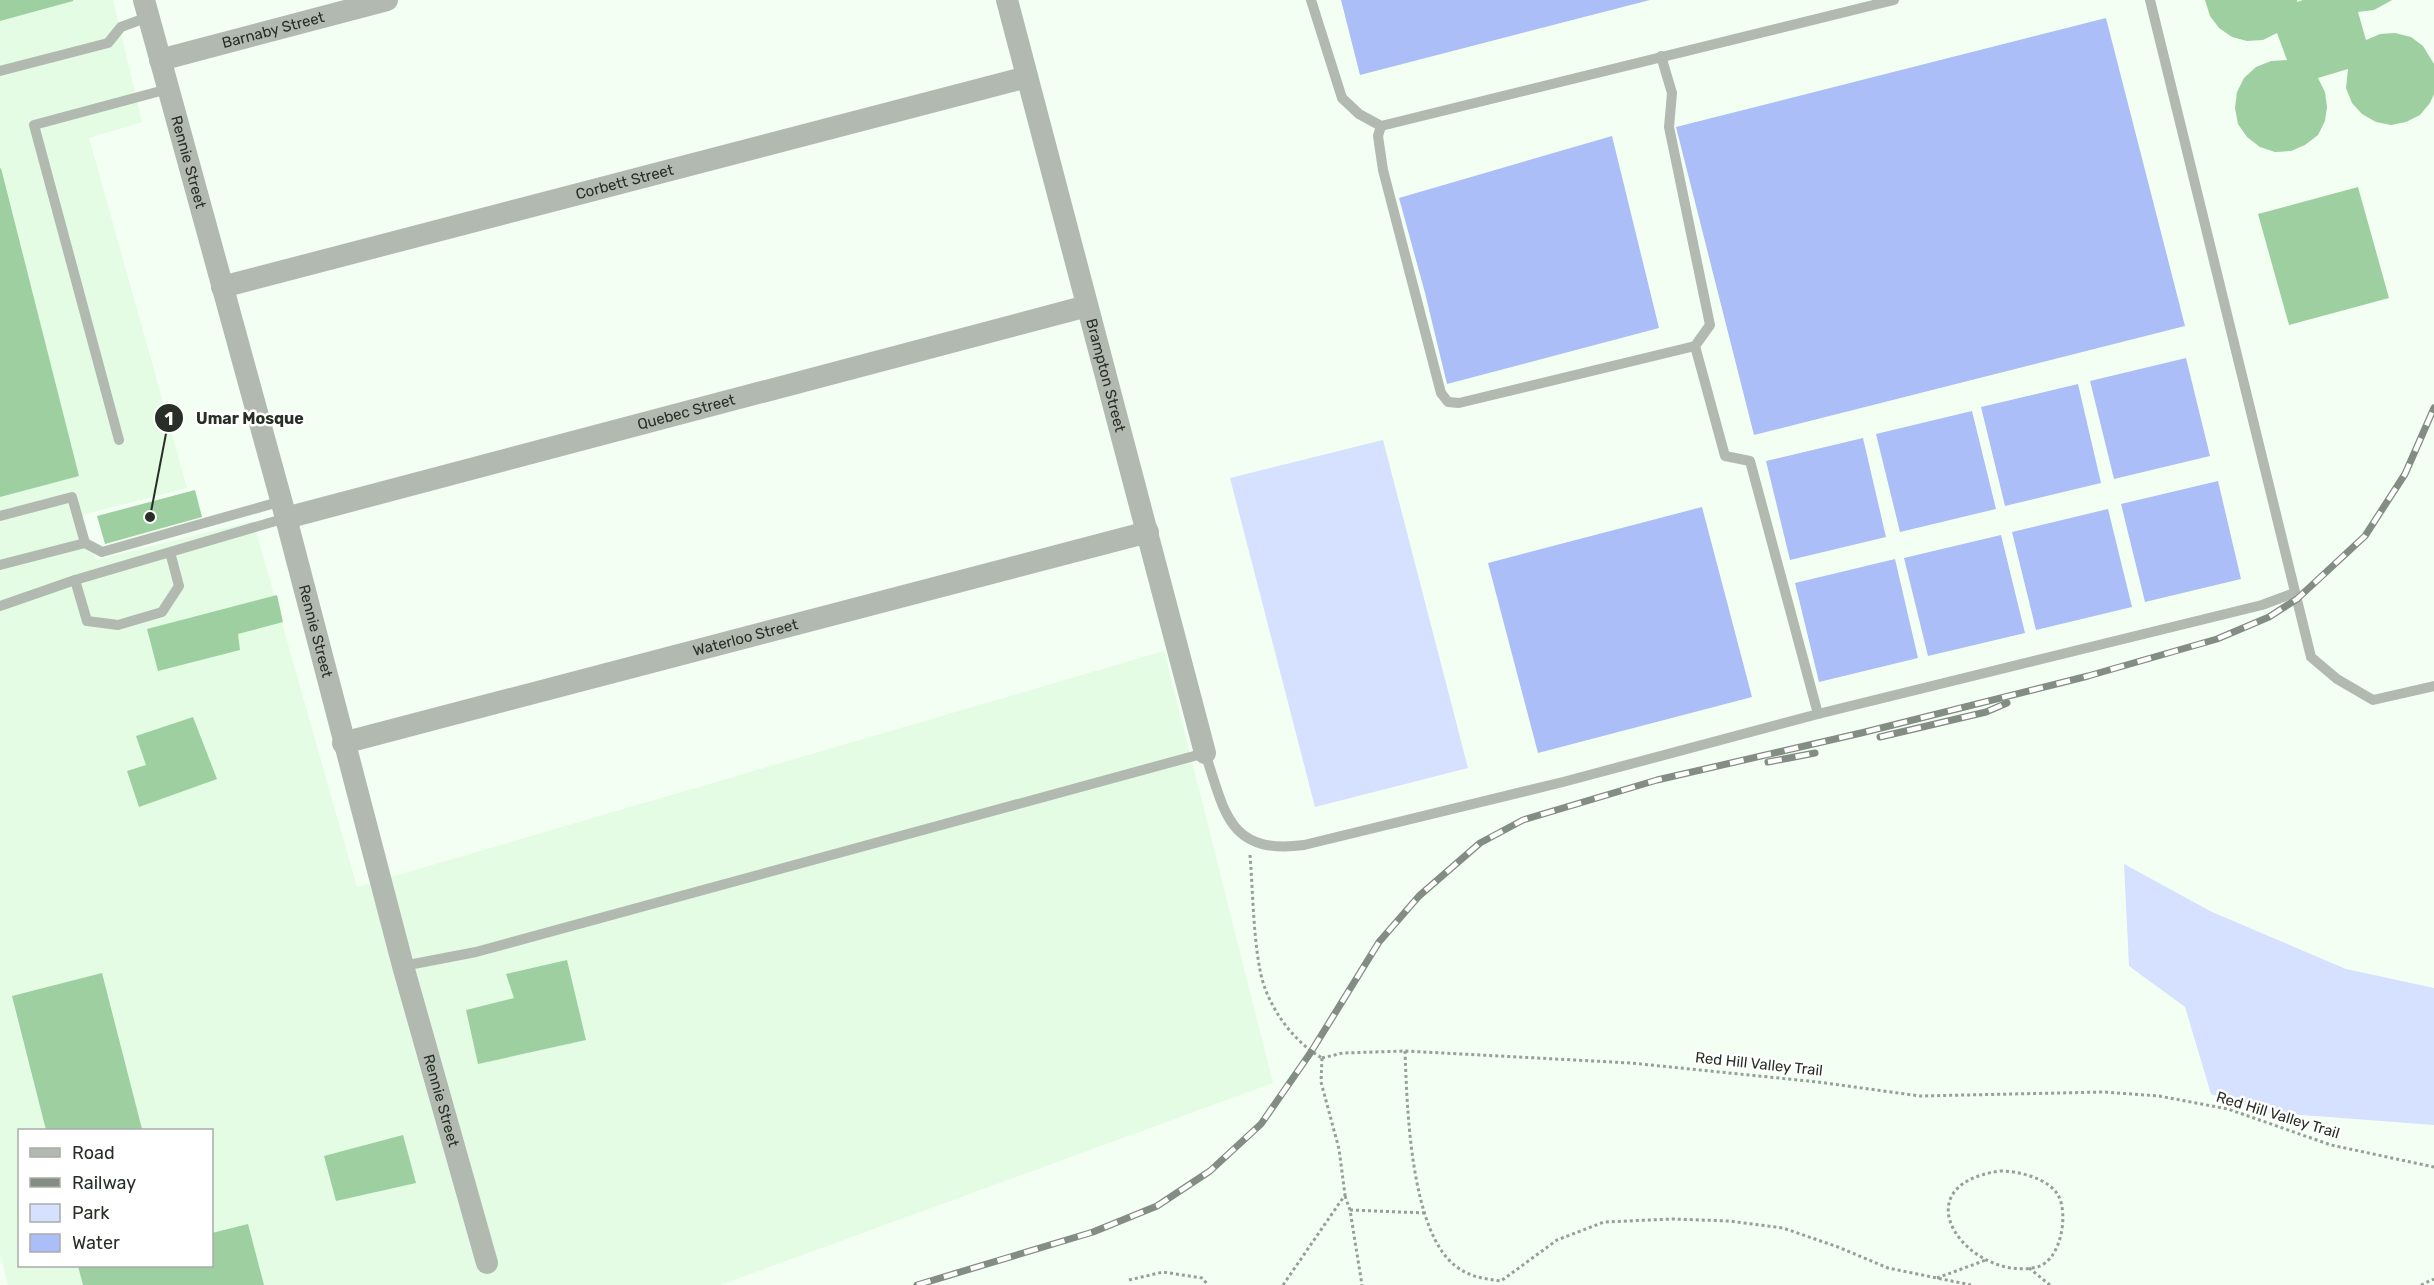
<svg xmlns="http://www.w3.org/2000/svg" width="2434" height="1285" font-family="Rubik,sans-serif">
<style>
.built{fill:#e3fce3;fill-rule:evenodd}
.green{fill:#d6e0ff}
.water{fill:#acbef7}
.building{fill:#9ecfa0}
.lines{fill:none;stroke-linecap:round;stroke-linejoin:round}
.path{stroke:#96a096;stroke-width:3;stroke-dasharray:3 3;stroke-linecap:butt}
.lane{stroke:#b1b9b1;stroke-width:10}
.street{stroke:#b1b9b1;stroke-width:22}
.rail-casing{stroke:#838d83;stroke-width:7}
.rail{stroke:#fff;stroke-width:4.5;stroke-dasharray:14;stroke-linecap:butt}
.labels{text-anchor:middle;stroke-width:5;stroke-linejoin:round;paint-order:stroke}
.street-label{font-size:15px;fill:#272f27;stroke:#fff}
.leader{fill:none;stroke:#272f27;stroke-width:2}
.callout-dot{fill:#272f27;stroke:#fff;stroke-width:2}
.mark-label{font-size:18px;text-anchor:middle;font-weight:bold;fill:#fff}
.callout-label{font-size:16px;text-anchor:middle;font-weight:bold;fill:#272f27;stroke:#fff;stroke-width:5;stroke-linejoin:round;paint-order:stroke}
</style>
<rect width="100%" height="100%" fill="#f3fff3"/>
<path class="built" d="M0 0H113L142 122 89 138 187 488 82 515 96 560 253 521 357 887 1164 651 1273 1083 720 1285H8L0 1254ZM20 1130H212V1266H20Z"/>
<g class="green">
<polygon points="1383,440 1468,768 1315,807 1230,478"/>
<polygon points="2124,864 2212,912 2346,969 2434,988 2434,1125 2263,1112 2211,1094 2185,1007 2129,966"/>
</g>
<g class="water">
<polygon points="1341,0 1650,0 1360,75"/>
<polygon points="2106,18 2185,326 1754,435 1676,127"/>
<polygon points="1612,136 1659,328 1447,384 1425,293 1399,198"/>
<polygon points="2186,358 2210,456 2114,479 2090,381"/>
<polygon points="2078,384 2101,483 2005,506 1981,407"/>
<polygon points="1972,411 1996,509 1900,532 1876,434"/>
<polygon points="1863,438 1886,537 1790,560 1766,461"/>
<polygon points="2218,481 2241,579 2145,602 2121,504"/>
<polygon points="1702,507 1752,697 1538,753 1488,563"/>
<polygon points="2108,509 2132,607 2036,630 2012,532"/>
<polygon points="2001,535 2025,633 1928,656 1904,558"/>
<polygon points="1895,559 1918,658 1819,682 1795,583"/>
</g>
<g class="building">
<polygon points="0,0 73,0 73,1 0,21"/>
<polygon points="2205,0 2297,0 2297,2 2303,0 2392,0 2374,10 2358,12 2366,40 2380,34 2395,33 2411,37 2423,46 2434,64 2434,94 2430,103 2420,115 2406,122 2391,125 2376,122 2362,114 2352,103 2346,88 2348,69 2318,78 2325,92 2327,107 2325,121 2318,135 2305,145 2291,151 2275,152 2260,147 2247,137 2238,124 2235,108 2237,92 2244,78 2256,67 2271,61 2287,60 2277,33 2263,40 2247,41 2232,37 2219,28 2210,16"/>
<polygon points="1,168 79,476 0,497 0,169"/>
<polygon points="2358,187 2389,298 2289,325 2258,214"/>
<polygon points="195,490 202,517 105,544 97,516"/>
<polygon points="277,595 283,622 238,634 240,650 158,671 147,629"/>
<polygon points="193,717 217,779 139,807 127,771 146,765 136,736"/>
<polygon points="567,960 586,1040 478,1064 466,1010 514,998 506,974"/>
<polygon points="102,973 142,1129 46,1130 12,996"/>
<polygon points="403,1135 416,1183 336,1201 324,1156"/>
<polygon points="248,1224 264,1285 83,1285 78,1266 212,1266 212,1233"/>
</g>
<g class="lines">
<g class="path">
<path d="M1250 855C1253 892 1253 933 1260 970 1266 1004 1292 1041 1322 1058"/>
<path d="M1405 1051C1407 1105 1410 1234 1457 1267 1470 1277 1485 1279 1501 1281L1557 1240 1604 1222 1673 1219 1729 1221 1783 1228 1838 1247 1888 1268 1971 1285"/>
<polyline points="1322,1058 1343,1053 1405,1051 1631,1063 1818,1082 1920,1096 2104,1092 2159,1096 2228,1109 2331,1145 2434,1167"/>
<path d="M2000 1171C2018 1171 2048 1178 2058 1195 2069 1214 2061 1261 2037 1267 1970 1283 1896 1186 2000 1171Z"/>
<polyline points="1345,1196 1350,1210 1362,1285"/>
<polyline points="1350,1210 1426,1213"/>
<polyline points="2029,1268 2050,1285"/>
<polyline points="1937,1278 1986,1260"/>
<polyline points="1129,1280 1163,1272 1202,1278 1208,1285"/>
<polyline points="1283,1285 1345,1195 1339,1149 1321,1082 1322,1058"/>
<polyline points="2421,1285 2434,1279"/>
</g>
<g class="lane">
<polyline points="1311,0 1342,98 1359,114 1381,126 1894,0"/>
<polyline points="2150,0 2311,657 2337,679 2373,700 2434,686"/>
<polyline points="0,71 108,43 121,27 148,17"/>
<polyline points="1381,126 1378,136 1383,170 1441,393 1448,402 1459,403 1695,346 1710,325 1669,127 1672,93 1661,56"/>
<polyline points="1695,346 1725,456 1750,461 1818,714"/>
<polyline points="119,440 34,125 168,89"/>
<polyline points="0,516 72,497 85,543"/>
<polyline points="170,552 179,586 162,612 118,625 87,621 75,580 286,518"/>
<polyline points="0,565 85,543 102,552 282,501"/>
<polyline points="0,606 75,580"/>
<path d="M403 966 476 952 1205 753C1225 812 1228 855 1304 845L1563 782 1818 714 2262 605 2294 593"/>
</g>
<g class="street">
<path id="s1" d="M144 0 286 518 403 966 487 1263"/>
<path id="s2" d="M1007 0 1205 753"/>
<path id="s3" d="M160 60 387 0"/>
<path id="s4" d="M222 287 1027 77"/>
<path id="s5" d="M286 518 1087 306"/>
<path id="s6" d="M343 743 1148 532"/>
</g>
<defs>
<g id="rail">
<polyline points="1880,737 1986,712 2007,703"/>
<polyline points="1768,762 1815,753"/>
<polyline points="917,1285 1093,1232 1157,1206 1210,1171 1261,1124 1311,1052 1379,942 1419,896 1480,843 1523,820 1657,780 1861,733 2088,676 2217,639 2269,617 2297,599 2365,536 2405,474 2434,408"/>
</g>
</defs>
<use href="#rail" class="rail-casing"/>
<use href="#rail" class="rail"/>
</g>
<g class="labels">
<g class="street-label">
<text dy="5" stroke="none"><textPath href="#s3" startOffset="117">Barnaby Street</textPath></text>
<text dy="5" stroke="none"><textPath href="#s1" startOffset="168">Rennie Street</textPath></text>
<text dy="5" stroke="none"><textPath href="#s4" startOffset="416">Corbett Street</textPath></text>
<text dy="5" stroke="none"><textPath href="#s2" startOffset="388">Brampton Street</textPath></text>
<text dy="5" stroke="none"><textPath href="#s5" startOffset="414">Quebec Street</textPath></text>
<text dy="5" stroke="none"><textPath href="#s1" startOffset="654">Rennie Street</textPath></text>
<text dy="5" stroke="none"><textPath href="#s6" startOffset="416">Waterloo Street</textPath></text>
<text transform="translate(1759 1064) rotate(6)" y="5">Red Hill Valley Trail</text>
<text dy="5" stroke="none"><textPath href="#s1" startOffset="1140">Rennie Street</textPath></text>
<text transform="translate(2278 1115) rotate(17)" y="5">Red Hill Valley Trail</text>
</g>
</g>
<path class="leader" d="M150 517L169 418"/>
<g class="callout-dot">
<circle cx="150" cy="517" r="6"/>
<circle cx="169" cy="418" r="15"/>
</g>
<g class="mark-label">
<text x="169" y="425">1</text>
</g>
<g class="callout-label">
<text x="250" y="424">Umar Mosque</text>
</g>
<rect x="18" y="1129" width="195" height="138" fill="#ffffff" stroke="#a9aca9" stroke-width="1.5"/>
<rect x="30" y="1148" width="30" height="9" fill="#b1b9b1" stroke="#a9aca9" stroke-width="1.5"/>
<text x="72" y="1159" font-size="18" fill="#272f27">Road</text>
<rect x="30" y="1178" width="30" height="9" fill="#838d83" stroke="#a9aca9" stroke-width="1.5"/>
<text x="72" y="1189" font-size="18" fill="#272f27">Railway</text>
<rect x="30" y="1204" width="30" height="18" fill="#d6e0ff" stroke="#a9aca9" stroke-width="1.5"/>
<text x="72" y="1219" font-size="18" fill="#272f27">Park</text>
<rect x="30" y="1234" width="30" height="18" fill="#acbef7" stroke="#a9aca9" stroke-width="1.5"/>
<text x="72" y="1249" font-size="18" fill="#272f27">Water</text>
</svg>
